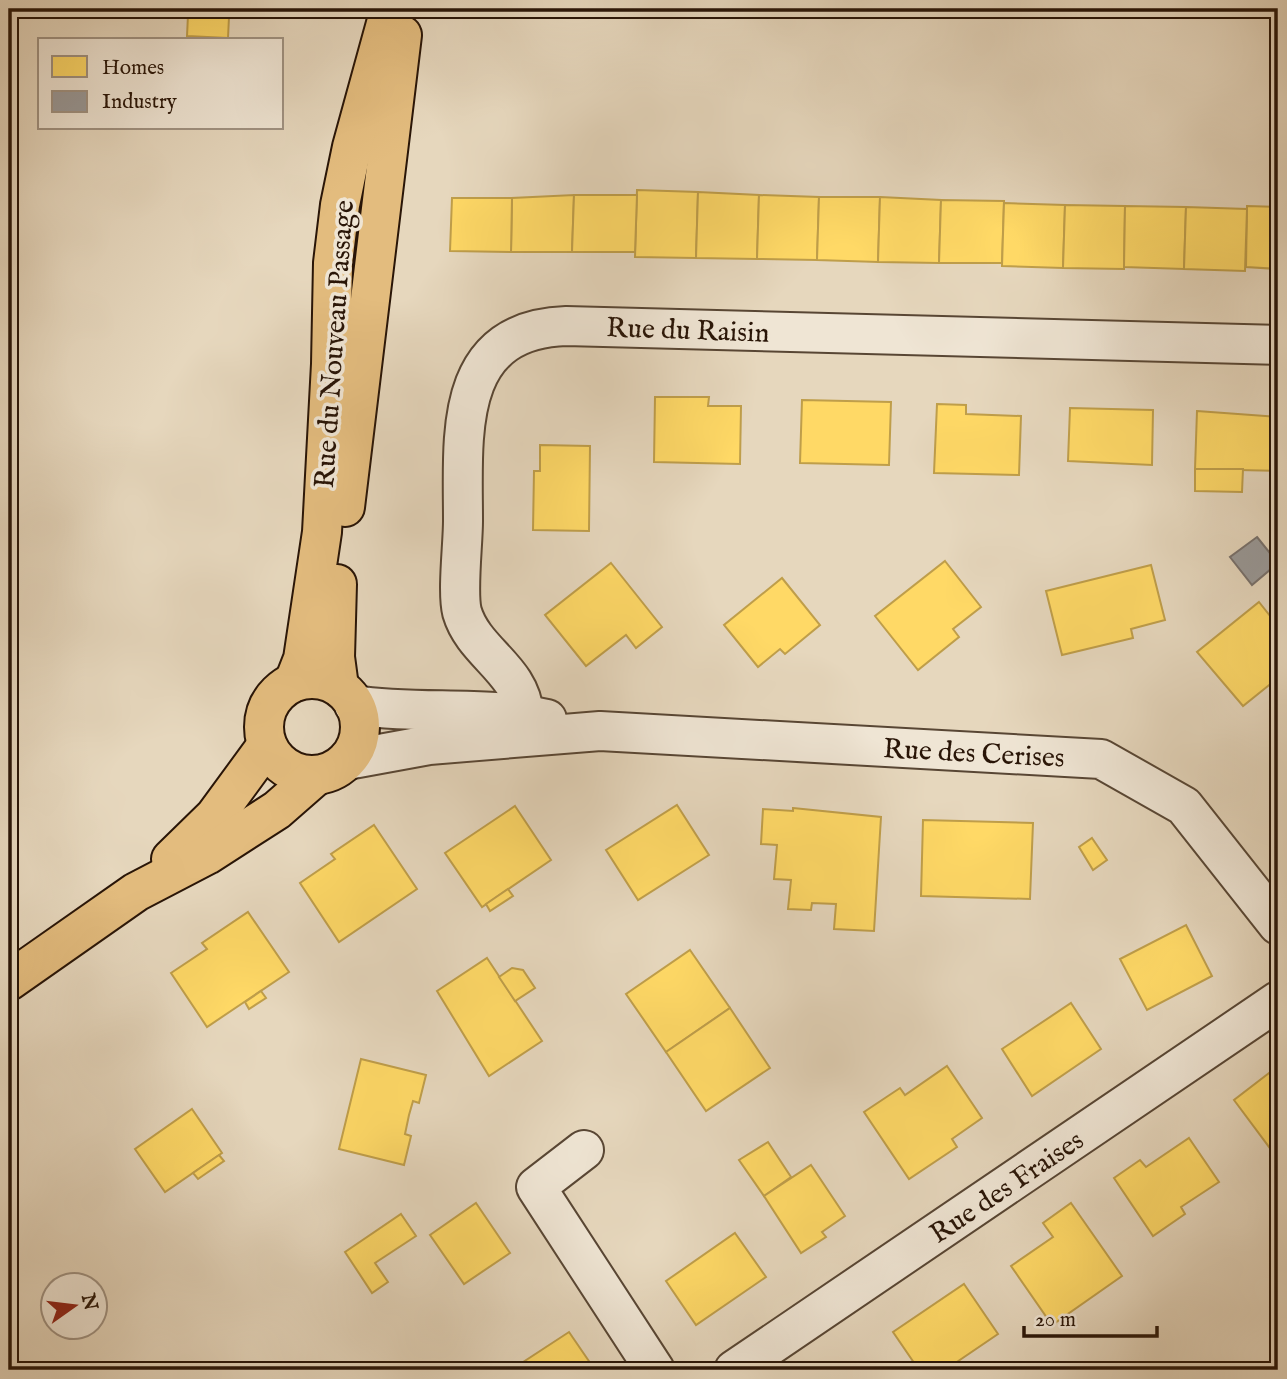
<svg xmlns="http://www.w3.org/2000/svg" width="1287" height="1379" font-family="'IM FELL English',serif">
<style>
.homes{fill:#ffd966;stroke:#bf9e4a;stroke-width:2}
.industry{fill:#999;stroke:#77716d;stroke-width:2}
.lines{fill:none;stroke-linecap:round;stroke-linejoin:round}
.minor-casing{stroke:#584634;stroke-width:42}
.major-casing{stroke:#291507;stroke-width:42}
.minor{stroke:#efe5d4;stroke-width:38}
.major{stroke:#e3bc7e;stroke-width:38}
.labels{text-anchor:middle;stroke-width:7;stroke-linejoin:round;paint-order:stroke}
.street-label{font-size:28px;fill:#291507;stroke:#efe5d4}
</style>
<rect width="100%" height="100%" fill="#e6d7bd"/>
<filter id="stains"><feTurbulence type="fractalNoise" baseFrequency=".00286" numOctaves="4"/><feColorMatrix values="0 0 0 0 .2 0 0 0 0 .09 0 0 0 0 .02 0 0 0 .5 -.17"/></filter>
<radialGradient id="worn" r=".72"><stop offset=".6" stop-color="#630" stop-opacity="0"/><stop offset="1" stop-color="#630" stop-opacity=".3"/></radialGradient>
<g class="homes">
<polygon points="188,15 229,17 228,38 187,36"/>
<polygon points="637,190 698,192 696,258 635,257"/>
<polygon points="698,192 759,195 757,259 696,258"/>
<polygon points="574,195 572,252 511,252 512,198"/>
<polygon points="574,195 637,195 635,252 572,252"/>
<polygon points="759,195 819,197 817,260 757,259"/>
<polygon points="819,197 880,197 878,262 817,260"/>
<polygon points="880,197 941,200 939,263 878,262"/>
<polygon points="452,198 512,198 511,252 450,251"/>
<polygon points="941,200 1004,201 1002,263 939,263"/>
<polygon points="1004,203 1065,205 1063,268 1002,266"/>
<polygon points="1065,205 1125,206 1124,269 1063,268"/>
<polygon points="1125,206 1186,207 1184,269 1124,267"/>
<polygon points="1247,206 1278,207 1278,269 1246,267"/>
<polygon points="1186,207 1247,209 1245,271 1184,269"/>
<polygon points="655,397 709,397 708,406 741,406 740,464 654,462"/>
<polygon points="802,400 891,402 889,465 800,463"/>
<polygon points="937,404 966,405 966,414 1021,416 1019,475 934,473"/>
<polygon points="1070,408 1153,410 1152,465 1068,461"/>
<polygon points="1197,411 1278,417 1278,471 1195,469"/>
<polygon points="540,445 590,446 589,531 533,530 534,471 540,471"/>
<polygon points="1195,469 1243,469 1242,492 1195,491"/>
<polygon points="945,561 981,607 953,629 959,637 918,670 875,616"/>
<polygon points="611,563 662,627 636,648 626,635 586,666 545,615"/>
<polygon points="1151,565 1165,620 1131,629 1133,638 1062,655 1046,591"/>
<polygon points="782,578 820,625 785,654 780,649 758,667 724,625"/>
<polygon points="1259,602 1278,626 1278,678 1243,706 1197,652"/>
<polygon points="677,805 709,855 638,900 606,850"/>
<polygon points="515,806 551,860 482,907 445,853"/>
<polygon points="793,808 881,817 874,931 834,929 836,904 812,903 811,910 788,909 791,880 774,879 777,845 761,844 763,809 793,811"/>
<polygon points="923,820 1033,823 1030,899 921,896"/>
<polygon points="374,825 417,889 339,942 300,883 335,859 331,854"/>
<polygon points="1092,838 1107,860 1093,870 1079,847"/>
<polygon points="508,889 513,896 490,911 486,904"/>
<polygon points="248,912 289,972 207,1027 171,973 207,949 202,943"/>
<polygon points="1186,925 1212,976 1147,1010 1120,959"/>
<polygon points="690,950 730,1008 666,1052 626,994"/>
<polygon points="487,958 542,1041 489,1076 437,991"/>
<polygon points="512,968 523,970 535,988 515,1001 499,977"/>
<polygon points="261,991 266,998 249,1009 245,1002"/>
<polygon points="1071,1003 1101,1049 1032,1096 1002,1049"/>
<polygon points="730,1008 770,1068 706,1111 666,1052"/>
<polygon points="361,1059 426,1075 419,1103 413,1101 409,1115 405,1134 411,1136 404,1165 339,1149"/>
<polygon points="947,1066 982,1118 952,1139 957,1147 909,1179 864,1112 900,1088 905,1095"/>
<polygon points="1277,1067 1278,1068 1278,1159 1234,1100"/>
<polygon points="192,1109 222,1153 165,1192 135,1149"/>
<polygon points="1189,1138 1219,1182 1181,1207 1185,1214 1153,1236 1114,1178 1140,1160 1146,1167"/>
<polygon points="768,1142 791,1177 764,1196 739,1160"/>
<polygon points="219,1155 224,1161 198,1179 193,1173"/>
<polygon points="811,1165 845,1216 822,1232 826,1237 801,1253 764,1196"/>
<polygon points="476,1203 510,1253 464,1284 430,1235"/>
<polygon points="1071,1203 1122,1276 1052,1325 1011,1266 1053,1237 1043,1223"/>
<polygon points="401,1214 416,1236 375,1263 388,1282 372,1293 345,1252"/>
<polygon points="735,1233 766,1277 696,1325 666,1281"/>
<polygon points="964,1284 998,1334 945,1370 919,1370 893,1332"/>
<polygon points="569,1332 595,1370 511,1370"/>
</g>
<polygon class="industry" points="1257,537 1278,563 1252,585 1230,557"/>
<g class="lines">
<defs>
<g id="minor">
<path d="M354 705C418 715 484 705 547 719"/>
<path d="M524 714C521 669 474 653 462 612 457 592 463 544 463 521 463 435 452 330 566 326L1278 345"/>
<polyline points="347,760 429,745 600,731 1101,759 1184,806 1278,925"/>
<polyline points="584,1150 536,1187 655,1370"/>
<polyline points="734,1370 1278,1001"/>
</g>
<g id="major">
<polyline points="345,507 402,35"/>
<polyline points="337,584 335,657 339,687"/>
<circle cx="312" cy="727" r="48"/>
<polyline points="294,682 303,659 322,532 331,364 333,263 340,205 352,147 390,9"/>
<polyline points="171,859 215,816 267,745"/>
<polyline points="9,981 136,892 207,855 277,810 317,775"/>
</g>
</defs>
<use href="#minor" class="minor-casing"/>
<use href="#major" class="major-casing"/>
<use href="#minor" class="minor"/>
<use href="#major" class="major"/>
</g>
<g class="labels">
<g class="street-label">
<text transform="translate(688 329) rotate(2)" y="10">Rue du Raisin</text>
<text transform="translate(333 344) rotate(-86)" y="10">Rue du Nouveau Passage</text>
<text transform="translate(974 752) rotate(3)" y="10">Rue des Cerises</text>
<text transform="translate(1006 1186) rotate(-34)" y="10">Rue des Fraises</text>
</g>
</g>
<rect width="1287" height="1379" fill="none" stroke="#e6d7bd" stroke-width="35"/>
<rect x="10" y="10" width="1266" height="1358" fill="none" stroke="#291507" stroke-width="3.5"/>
<rect x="18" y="18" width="1252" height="1344" fill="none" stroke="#291507" stroke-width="2"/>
<rect x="38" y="38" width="245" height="91" fill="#efe5d4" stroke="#a09282" stroke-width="2"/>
<rect x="52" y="56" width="35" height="21" fill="#ffd966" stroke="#a09282" stroke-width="2"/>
<text x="102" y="74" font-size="21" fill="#291507">Homes</text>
<rect x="52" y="91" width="35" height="21" fill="#999999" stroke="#a09282" stroke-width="2"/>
<text x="102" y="108" font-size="21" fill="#291507">Industry</text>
<g transform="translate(74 1306) rotate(76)"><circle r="33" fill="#efe5d4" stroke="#a09282" stroke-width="2"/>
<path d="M0-5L12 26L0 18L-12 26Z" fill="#8f2418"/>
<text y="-10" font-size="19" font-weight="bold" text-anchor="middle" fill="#291507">N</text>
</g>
<path d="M1024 1326v10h133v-10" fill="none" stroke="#291507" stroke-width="3.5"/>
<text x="1035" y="1326" font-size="21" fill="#291507" stroke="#efe5d4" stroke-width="5" paint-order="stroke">20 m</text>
<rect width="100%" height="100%" filter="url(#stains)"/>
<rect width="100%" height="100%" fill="url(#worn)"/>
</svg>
